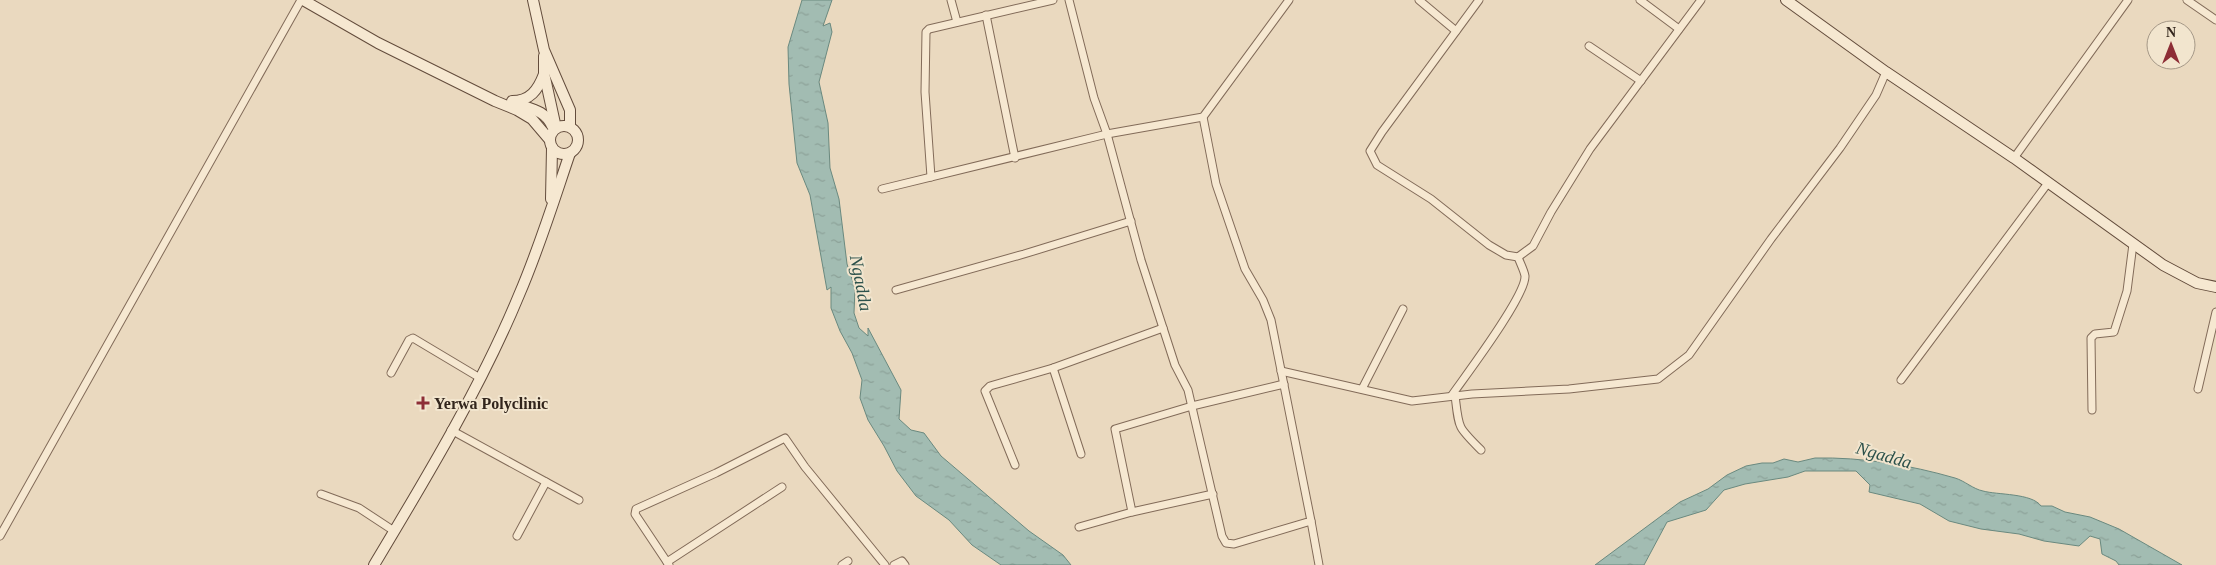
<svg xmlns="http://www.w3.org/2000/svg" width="2216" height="565" font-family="'Times New Roman',serif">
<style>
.water{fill:url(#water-ripples);stroke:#6a897f}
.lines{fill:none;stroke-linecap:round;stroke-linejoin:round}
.street-casing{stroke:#826b59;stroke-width:9}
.secondary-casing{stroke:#634c3c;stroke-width:12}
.street{stroke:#f6e8d1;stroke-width:7}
.secondary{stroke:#f6e8d1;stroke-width:10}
.poi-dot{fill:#8d2d36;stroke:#f2e5ce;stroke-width:2}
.labels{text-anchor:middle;stroke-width:4;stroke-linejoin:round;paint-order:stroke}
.poi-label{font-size:16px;font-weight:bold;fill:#32251c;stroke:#f2e5ce;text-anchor:start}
.water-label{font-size:18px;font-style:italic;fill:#2c514b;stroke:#f2e5ce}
</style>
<defs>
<pattern id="water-ripples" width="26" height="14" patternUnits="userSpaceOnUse" patternTransform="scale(1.25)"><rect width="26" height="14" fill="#a2bcb2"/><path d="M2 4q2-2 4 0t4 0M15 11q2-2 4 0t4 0" fill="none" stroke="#8ca198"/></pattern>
</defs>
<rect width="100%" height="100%" fill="#ead9bf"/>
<g class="water">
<polygon points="802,0 832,0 823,26 830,23 832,32 819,82 828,123 830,168 839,199 847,264 855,288 854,313 859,328 868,336 868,328 901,390 899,419 911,430 924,433 941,456 1029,531 1063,555 1071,565 1001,565 972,545 949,520 916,496 897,471 884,446 868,420 860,398 862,380 852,353 840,331 831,308 831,287 827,290 810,195 797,163 789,84 788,47"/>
<path d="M1815 458C1862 457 1910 465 1955 478 1965 481 1973 489 1983 491 1997 495 2032 493 2041 506H2052L2065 512 2090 517 2119 529 2182 565H2119L2116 561 2102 554 2100 539 2090 536 2079 546 2044 541 2019 534 1981 529 1949 521 1920 504 1869 492 1870 485 1856 471H1805L1788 477 1745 484 1724 490 1706 510 1667 522 1644 565H1595L1680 502 1708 489 1727 475 1746 466 1762 463H1773L1784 459 1798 462Z"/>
</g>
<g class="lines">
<defs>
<g id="street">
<polyline points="951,0 957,22"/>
<polyline points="1069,0 1094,98 1107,134 1141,260 1175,365 1188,390 1222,536 1226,543 1234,544 1311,521 1271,320 1263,300 1245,269 1216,184 1203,117"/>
<polyline points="1419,0 1456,31"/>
<polyline points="1479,0 1382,132 1370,151 1377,165 1431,199 1489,245 1506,255 1518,257 1533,246 1551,212 1590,149 1701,0"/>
<polyline points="1640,0 1679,29"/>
<polyline points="2187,0 2216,20"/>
<polyline points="986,15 1015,158"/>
<polyline points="1589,46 1641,81"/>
<polyline points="2014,158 2128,0"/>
<polyline points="931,177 925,92 926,32 929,29 1053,0"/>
<polyline points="882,189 1107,134 1203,117 1289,0"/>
<polyline points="896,290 1024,254 1131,221"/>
<polyline points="1053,368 1081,454"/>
<polyline points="1281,371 1412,401 1472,394 1569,389 1658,379 1689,355 1771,239 1840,148 1876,95 1886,72"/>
<polyline points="391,373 409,340 413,338 480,378"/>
<polyline points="1901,380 2048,183"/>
<polyline points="1362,389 1403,309"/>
<polyline points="2198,389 2216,312"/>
<path d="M1452 395C1466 375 1526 296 1525 276 1524 270 1520 263 1518 257"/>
<path d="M1455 395C1459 429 1457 426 1481 450"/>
<polyline points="2092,410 2091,338 2095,334 2114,332 2127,291 2133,244"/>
<polyline points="451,430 579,500"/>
<polyline points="1015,465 985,391 990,386 1053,368 1163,328"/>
<polyline points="321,494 359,508 394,531"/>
<polyline points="1213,494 1132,512 1115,429 1192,406 1284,384"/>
<polyline points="1311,521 1319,565"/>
<polyline points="1079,527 1132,512"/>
<polyline points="0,536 301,0"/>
<polyline points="517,536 546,482"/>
<polyline points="667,562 782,487"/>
<polyline points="669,565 635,514 636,509 716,473 785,438 805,467 885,565"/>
<polyline points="842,565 848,561"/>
<polyline points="894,565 902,561 905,565"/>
</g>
<g id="secondary">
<polyline points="303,0 378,43 495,101 517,110 532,119 549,139"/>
<polyline points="533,0 544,50 570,110 570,127"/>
<polyline points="1786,0 1886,72 2014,158 2163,265 2197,283 2216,287"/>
<polyline points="544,56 544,73 556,128"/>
<path d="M512 101C530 101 538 90 544 74"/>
<path d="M515 103C531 109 545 110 552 126"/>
<circle cx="564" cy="140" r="14"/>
<polyline points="551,199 552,148"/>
<path d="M374 565C425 480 481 387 519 295 539 249 554 200 570 153"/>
</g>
</defs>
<use href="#street" class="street-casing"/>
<use href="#secondary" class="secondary-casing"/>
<use href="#street" class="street"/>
<use href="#secondary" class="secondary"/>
</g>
<path class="poi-dot" d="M420.5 395.5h5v5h5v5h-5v5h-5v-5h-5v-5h5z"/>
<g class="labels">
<g class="poi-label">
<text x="434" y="409">Yerwa Polyclinic</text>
</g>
<g class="water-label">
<text transform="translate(861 283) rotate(79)" y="6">Ngadda</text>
<text transform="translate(1884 455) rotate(16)" y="6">Ngadda</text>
</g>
</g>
<g transform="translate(2171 45)"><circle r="24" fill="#f2e5ce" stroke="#a59887"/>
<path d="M0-4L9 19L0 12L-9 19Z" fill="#8d2d36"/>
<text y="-8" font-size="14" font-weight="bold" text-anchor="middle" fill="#32251c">N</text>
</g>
</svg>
